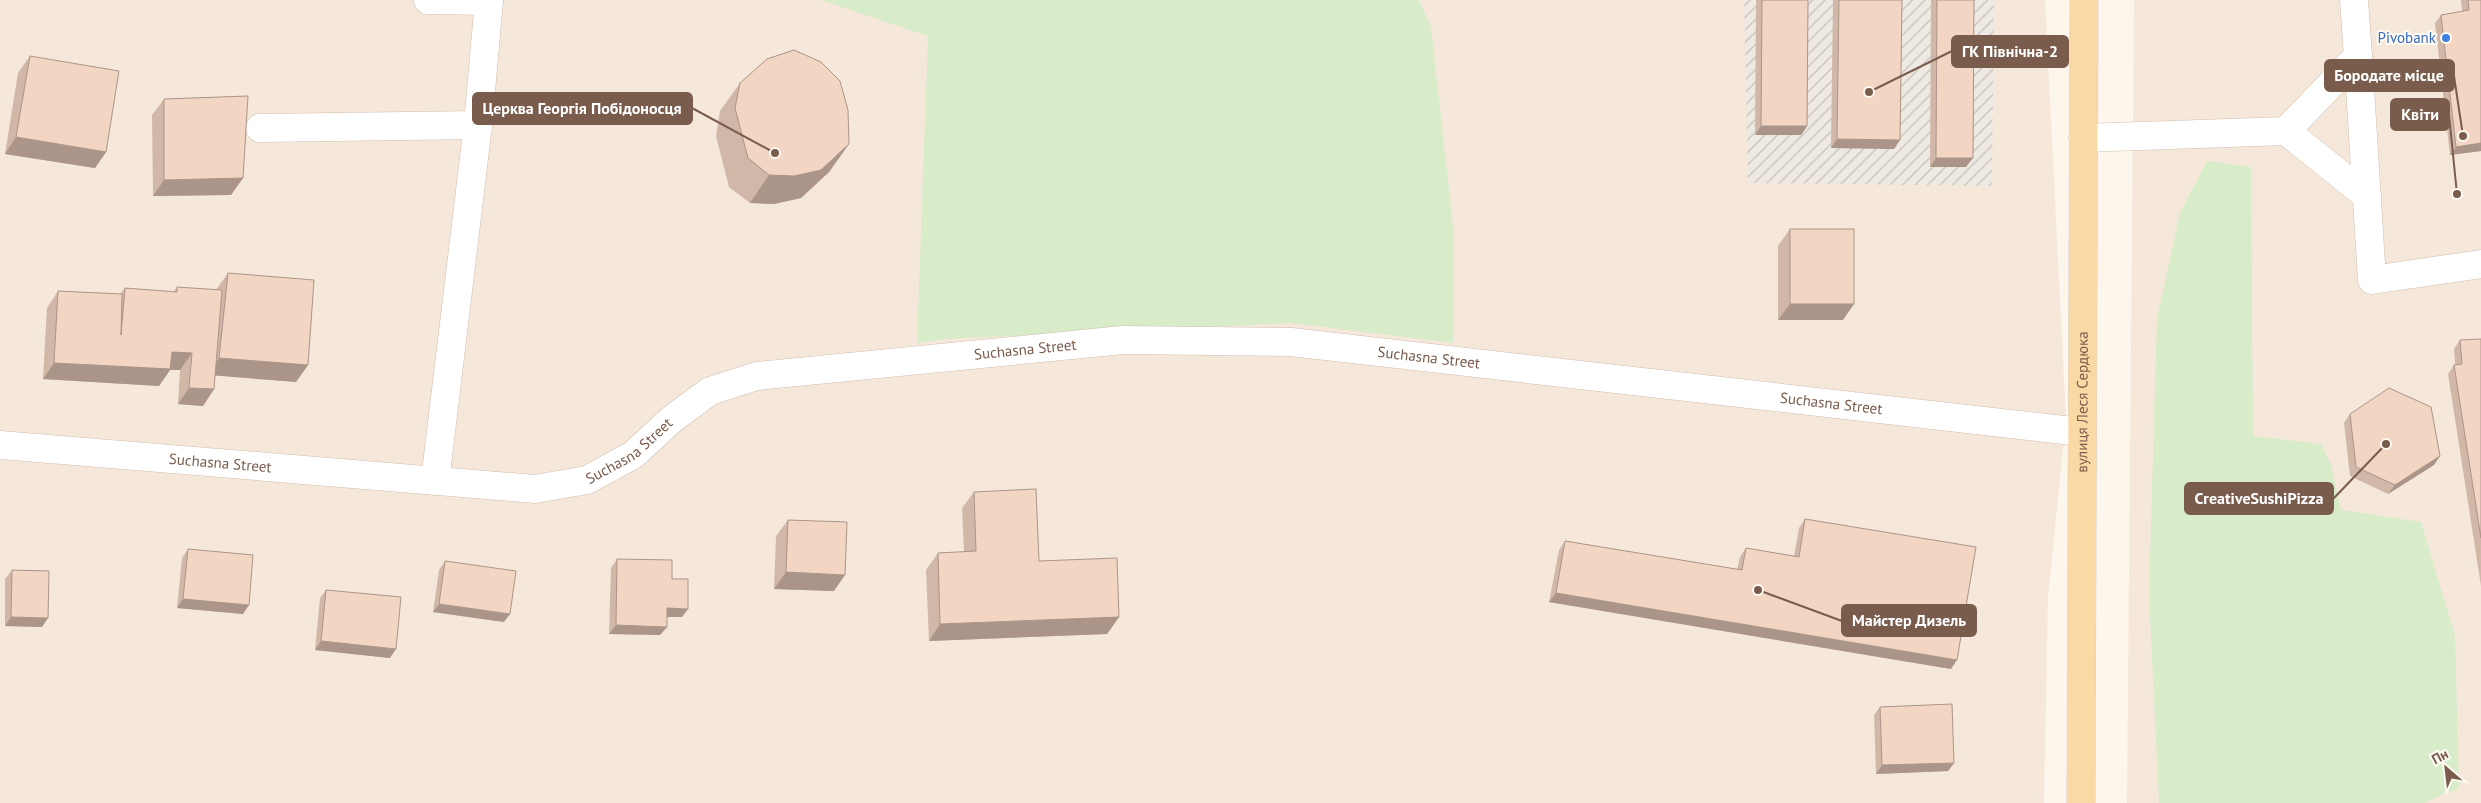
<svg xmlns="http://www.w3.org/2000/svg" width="2481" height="803" font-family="'PT Sans',sans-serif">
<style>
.residential{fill:#f5e8da}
.industrial{fill:url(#industrial-furrows)}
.green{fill:#d8ecc9}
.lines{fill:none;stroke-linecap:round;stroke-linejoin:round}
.minor-casing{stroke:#d1beb0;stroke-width:29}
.major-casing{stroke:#dad1cd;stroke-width:29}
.minor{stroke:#fff;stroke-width:28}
.major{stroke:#fbd9a5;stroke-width:28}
.wall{fill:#d1b7a8}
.shaded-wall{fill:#aa9588}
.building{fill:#f3d5c3;stroke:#aa9588}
.shop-dot{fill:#3f7fe0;stroke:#fffaf3;stroke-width:2}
.labels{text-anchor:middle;stroke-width:4;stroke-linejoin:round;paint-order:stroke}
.shop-label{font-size:15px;fill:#366cbe;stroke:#fffaf3;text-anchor:end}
.street-label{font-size:15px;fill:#7a5c4d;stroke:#fffaf3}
.leader{fill:none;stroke:#7a5c4d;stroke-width:2}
.callout-dot{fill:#7a5c4d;stroke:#fffaf3;stroke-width:2}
.callout{fill:#7a5c4d;stroke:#7a5c4d;stroke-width:2}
.callout-label{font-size:16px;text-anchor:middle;font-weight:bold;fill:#fff}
</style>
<defs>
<pattern id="industrial-furrows" width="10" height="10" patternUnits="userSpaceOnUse" patternTransform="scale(1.25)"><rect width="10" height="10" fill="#efe9e4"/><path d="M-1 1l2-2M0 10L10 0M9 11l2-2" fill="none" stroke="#c7c0bb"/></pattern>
</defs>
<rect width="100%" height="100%" fill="#fdf6ec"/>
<g class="residential">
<polygon points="0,0 2045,0 2066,419 2048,597 2044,803 0,803"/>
<polygon points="2134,0 2481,0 2481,803 2127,803"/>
</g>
<polygon class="industrial" points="1744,0 1994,0 1992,186 1748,183"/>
<g class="green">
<polygon points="821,0 1419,0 1431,27 1454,235 1453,343 1291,323 946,339 917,343 928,36"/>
<polygon points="2207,161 2251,167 2253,436 2321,444 2331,465 2341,510 2421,522 2455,636 2459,788 2423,803 2159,803 2149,595 2157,318 2180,213"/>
</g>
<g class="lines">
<defs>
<g id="minor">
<polyline points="428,0 489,1"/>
<polyline points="2354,0 2358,56"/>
<polyline points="260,128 478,125"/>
<polyline points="2286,131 2367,196"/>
<polyline points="2083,138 2286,131 2358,56 2372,280 2481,264"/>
<path id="s1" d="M0 445 535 489 587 480 633 455 672 419 710 391 757 376 1123 340 1291 342 2081 432"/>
<polyline points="435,481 478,125 489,0"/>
</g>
<g id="major">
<path id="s2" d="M2081 803 2084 0"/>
</g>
</defs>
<use href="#minor" class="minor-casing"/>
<use href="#major" class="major-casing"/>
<use href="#minor" class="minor"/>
<use href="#major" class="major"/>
</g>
<g class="wall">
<polygon points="1756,0 1808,0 1807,126 1801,135 1755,135"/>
<polygon points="1833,0 1902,0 1900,140 1894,149 1831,148"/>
<polygon points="1931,0 1974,0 1973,158 1966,167 1930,167"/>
<polygon points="2461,0 2481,0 2481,151 2450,155 2435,23 2441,15 2462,11"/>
<polygon points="30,56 106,152 95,168 5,154 18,73"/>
<polygon points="740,83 849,144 829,172 801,198 774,204 750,203 729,187 716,136 720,111"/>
<polygon points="164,99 243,178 231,195 153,196 152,115"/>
<polygon points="1790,229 1843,320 1778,320 1778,246"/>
<polygon points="228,273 308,365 296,382 215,375 214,389 203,406 178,404 180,370 170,370 159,386 43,379 47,308 58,291 120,294 125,288 173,292 177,287 216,290"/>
<polygon points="2481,339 2481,586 2448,374 2454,365 2455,365 2454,349 2460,340"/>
<polygon points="2350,414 2440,456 2434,465 2388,494 2350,476 2344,423"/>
<polygon points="974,492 1039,561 1119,617 1107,634 929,641 926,570 938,553 964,552 962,508"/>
<polygon points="1805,519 1951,669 1549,602 1559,550 1565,541 1737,570 1740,557 1746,548 1794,556 1799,528"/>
<polygon points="788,520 834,591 774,589 776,536"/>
<polygon points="188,549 243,614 177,608 182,558"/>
<polygon points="617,559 672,579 682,617 667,617 667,627 660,635 609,634 611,568"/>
<polygon points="445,561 504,622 433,612 439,570"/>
<polygon points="12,570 42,627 5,626 5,579"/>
<polygon points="326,590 390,658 315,650 320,598"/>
<polygon points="1880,707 1954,763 1948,771 1876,774 1874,715"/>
</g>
<g class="shaded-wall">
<polygon points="1761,126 1807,126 1801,135 1755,135"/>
<polygon points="16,137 106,152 95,168 5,154"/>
<polygon points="1837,139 1900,140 1894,149 1831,148"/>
<polygon points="2481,143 2481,151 2450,155 2456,147"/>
<polygon points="849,144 829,172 801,198 774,204 750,203 769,175"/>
<polygon points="1936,158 1973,158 1966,167 1930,167"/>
<polygon points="243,178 231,195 153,196 164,180"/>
<polygon points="1790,304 1854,304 1843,320 1778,320"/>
<polygon points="172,352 192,353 180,370 170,370 159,386 43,379 54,363"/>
<polygon points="219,358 308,365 296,382 208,375"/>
<polygon points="189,388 214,389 203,406 178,404"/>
<polygon points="2440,456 2434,465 2388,494 2395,485"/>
<polygon points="786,572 845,575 834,591 774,589"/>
<polygon points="1556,593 1957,660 1951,669 1549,602"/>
<polygon points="183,599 249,605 243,614 177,608"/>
<polygon points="439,604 510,614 504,622 433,612"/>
<polygon points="667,608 688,609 682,617 661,617"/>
<polygon points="11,617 48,618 42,627 5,626"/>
<polygon points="1119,617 1107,634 929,641 940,624"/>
<polygon points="616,625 667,627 660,635 609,634"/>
<polygon points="321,641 396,649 390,658 315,650"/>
<polygon points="1954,763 1948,771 1876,774 1882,765"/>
</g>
<g class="building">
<polygon points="1762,0 1808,0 1807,126 1761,126"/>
<polygon points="1839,0 1902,0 1900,140 1837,139"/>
<polygon points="1937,0 1974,0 1973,158 1936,158"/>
<polygon points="2468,0 2481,0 2481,143 2456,147 2441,15 2469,10"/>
<polygon points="794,50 821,62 840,81 848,110 849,144 821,170 794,176 769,175 748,158 735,108 740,83 767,59"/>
<polygon points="30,56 119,71 106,152 16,137"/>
<polygon points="248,96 243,178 164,180 164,99"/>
<rect x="1790" y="229" width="64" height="75"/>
<polygon points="228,273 314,280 308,365 219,358"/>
<polygon points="177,287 222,290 214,389 189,388 192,353 172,352 170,369 54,363 58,291 122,294 121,335 125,288 177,292"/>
<polygon points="2481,339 2481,538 2454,365 2462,364 2460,340"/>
<polygon points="2389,388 2431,407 2440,456 2395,485 2356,467 2350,414"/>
<polygon points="1036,489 1039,561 1117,558 1119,617 940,624 938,553 976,551 974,492"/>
<polygon points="1805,519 1976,547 1957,660 1556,593 1565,541 1742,570 1746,548 1799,557"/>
<polygon points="788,520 847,522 845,575 786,572"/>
<polygon points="188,549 253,555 249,605 183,599"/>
<polygon points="617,559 672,560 672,579 688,579 688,609 667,608 667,627 616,625"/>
<polygon points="445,561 516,571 510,614 439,604"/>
<polygon points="12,570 49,571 48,618 11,617"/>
<polygon points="326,590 401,597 396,649 321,641"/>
<polygon points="1952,704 1954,763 1882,765 1880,707"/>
</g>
<circle class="shop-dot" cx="2446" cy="38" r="5"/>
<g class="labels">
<g class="shop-label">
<text x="2436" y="43">Pivobank</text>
</g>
<g class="street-label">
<text dy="5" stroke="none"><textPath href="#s1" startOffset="1061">Suchasna Street</textPath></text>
<text dy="5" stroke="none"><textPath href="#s1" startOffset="1466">Suchasna Street</textPath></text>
<text dy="5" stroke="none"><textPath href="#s2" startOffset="401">вулиця Леся Сердюка</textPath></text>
<text dy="5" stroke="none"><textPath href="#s1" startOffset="1871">Suchasna Street</textPath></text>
<text dy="5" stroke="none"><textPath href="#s1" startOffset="641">Suchasna Street</textPath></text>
<text dy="5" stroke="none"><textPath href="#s1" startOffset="221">Suchasna Street</textPath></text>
</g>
</g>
<path class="leader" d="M1869 92L1952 51M2463 136L2454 76M775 153L692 108M2457 194L2449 115M2386 444L2333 499M1758 590L1842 621"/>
<g class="callout-dot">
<circle cx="1869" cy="92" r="5"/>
<circle cx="2463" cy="136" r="5"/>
<circle cx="775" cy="153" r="5"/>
<circle cx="2457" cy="194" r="5"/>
<circle cx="2386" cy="444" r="5"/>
<circle cx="1758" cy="590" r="5"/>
</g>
<g class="callout">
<rect x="1952" y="36" width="116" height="31" rx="5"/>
<rect x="2325" y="60" width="129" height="31" rx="5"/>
<rect x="473" y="93" width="219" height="31" rx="5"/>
<rect x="2391" y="99" width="58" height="31" rx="5"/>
<rect x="2185" y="483" width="148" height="31" rx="5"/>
<rect x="1842" y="605" width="134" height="31" rx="5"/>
</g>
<g class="callout-label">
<text x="2010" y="57">ГК Північна-2</text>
<text x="2389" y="81">Бородате місце</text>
<text x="582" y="114">Церква Георгія Побідоносця</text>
<text x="2420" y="120">Квіти</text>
<text x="2259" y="504">CreativeSushiPizza</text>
<text x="1909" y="626">Майстер Дизель</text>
</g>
<g transform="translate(2446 768) rotate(332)" stroke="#fffaf3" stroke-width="4" paint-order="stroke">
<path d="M0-4L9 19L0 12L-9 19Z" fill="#7a5c4d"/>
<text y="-8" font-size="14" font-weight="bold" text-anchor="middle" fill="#7a5c4d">Пн</text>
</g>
</svg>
